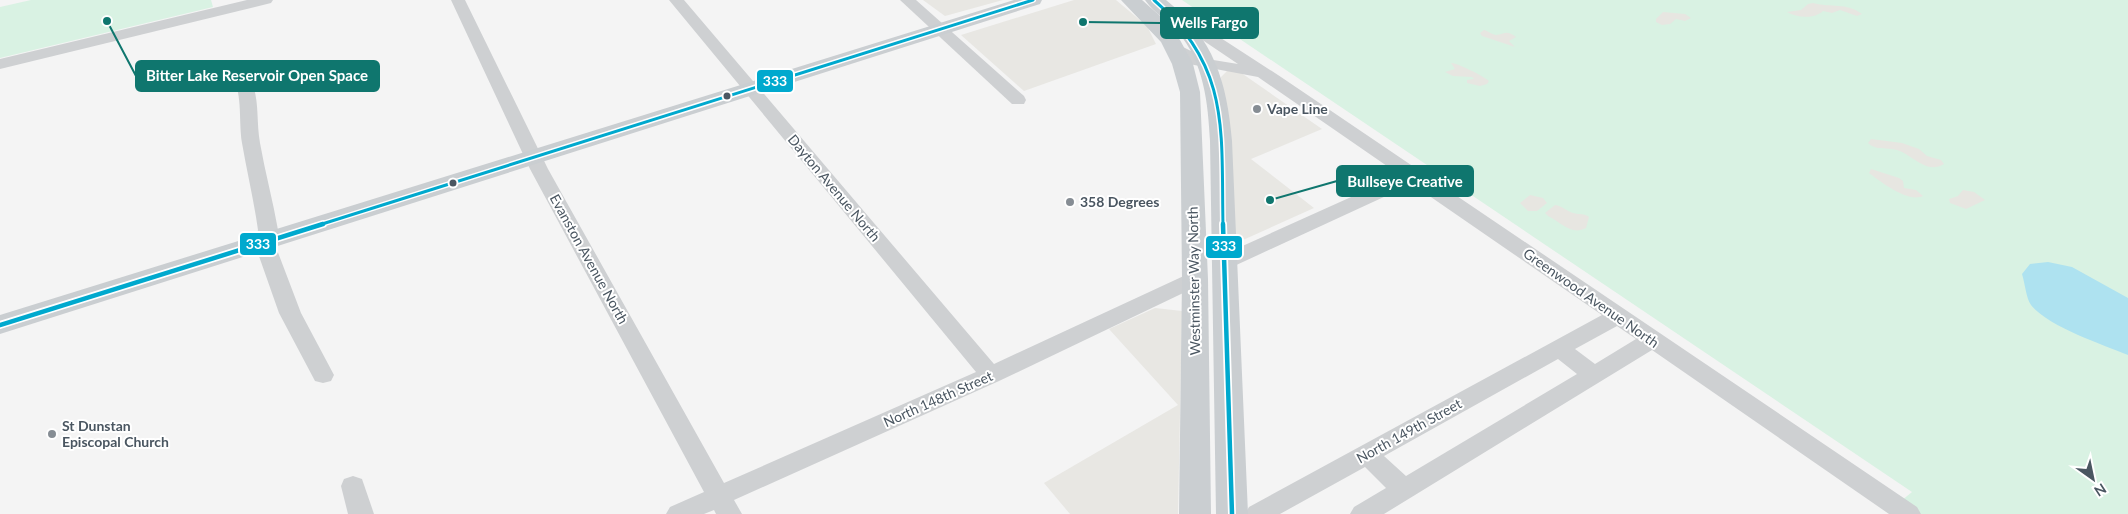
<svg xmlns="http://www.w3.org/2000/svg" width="2128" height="514" font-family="Lato,sans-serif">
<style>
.commercial{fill:#e8e7e3}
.green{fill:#d9f2e3}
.sand{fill:#e7e6e1}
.water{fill:#aee2f0}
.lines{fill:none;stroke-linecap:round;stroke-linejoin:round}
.minor{fill:#ced0d2;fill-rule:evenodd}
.major{fill:#caced1;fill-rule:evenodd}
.bus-1-far1-casing{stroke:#fff;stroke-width:6}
.bus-1-casing{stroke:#fff;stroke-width:8}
.bus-1-far1{stroke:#00a9ce;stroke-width:3}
.bus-1{stroke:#00a9ce;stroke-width:4.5}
.bus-dot{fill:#4a5661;stroke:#fff;stroke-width:2}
.poi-dot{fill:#868d94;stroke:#fff;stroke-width:2}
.labels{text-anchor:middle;stroke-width:4;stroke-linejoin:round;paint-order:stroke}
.poi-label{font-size:14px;font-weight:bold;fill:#4a5661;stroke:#fff;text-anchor:start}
.street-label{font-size:14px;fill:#4a5661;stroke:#fff}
.leader{fill:none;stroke:#0f766e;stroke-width:2}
.callout-dot{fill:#0f766e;stroke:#fff;stroke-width:2}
.callout{fill:#0f766e;stroke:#0f766e;stroke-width:2}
.callout-label{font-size:15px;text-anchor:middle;font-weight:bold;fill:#fff}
.line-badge{stroke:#fff;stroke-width:2}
.badge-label{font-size:14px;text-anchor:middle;font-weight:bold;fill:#fff}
</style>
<rect width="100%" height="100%" fill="#f4f4f4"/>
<g class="commercial">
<polygon points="923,0 1003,0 945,16"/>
<polygon points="1074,0 1116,0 1147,26 1156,44 1024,91 961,35"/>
<polygon points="1237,70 1322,129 1251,159 1314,208 1234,244 1221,77 1227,71"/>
<polygon points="1155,308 1182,311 1178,514 1070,514 1044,483 1178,405 1109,329"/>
</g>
<g class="green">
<polygon points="31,0 211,0 213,7 0,58 0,7"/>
<polygon points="1182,0 2128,0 2128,514 1920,514 1901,501 1912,492"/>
</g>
<g class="sand">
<path d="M1813 3C1831 8 1846 2 1862 14L1857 16 1840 10 1832 13 1823 11C1815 19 1797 18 1787 12L1801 10 1808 4Z"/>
<polygon points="1663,12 1685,14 1691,18 1685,21 1676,19 1670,24 1662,25 1656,22 1656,19"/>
<path d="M1484 30C1488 31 1493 35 1496 35 1504 35 1506 29 1516 37L1509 41 1515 47 1482 36 1480 33Z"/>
<path d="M1451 63C1458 63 1483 76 1489 81L1487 84 1480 86 1467 83V80L1474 79 1472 77 1453 76 1445 72 1455 69Z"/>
<path d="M1871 139 1902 143 1919 149 1927 156 1941 160 1944 164C1926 175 1913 155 1897 150 1887 147 1876 151 1868 143Z"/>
<path d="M1871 169 1899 178 1903 181 1904 188 1916 190 1923 196C1908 203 1881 182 1869 173Z"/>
<polygon points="1963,190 1974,192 1985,200 1966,209 1950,203 1949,199 1958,196"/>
<polygon points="1530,195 1543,198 1547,203 1537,211 1528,211 1520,203"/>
<path d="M1555 205C1563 206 1566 211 1573 213 1580 215 1584 213 1589 217L1586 228C1571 236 1561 222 1548 216L1545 213Z"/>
</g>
<path class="water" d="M2048 262 2072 267 2128 298V355C2102 344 2049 327 2031 305 2026 298 2025 283 2022 274L2030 264Z"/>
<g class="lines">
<g class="minor">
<polygon points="247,0 273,0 271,3 0,69 0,59"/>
<polygon points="451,0 465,0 548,169 724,483 976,372 669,0 684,0 994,364 1188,274 1195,272 1202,274 1205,279 1202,284 999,381 734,500 742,514 716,514 714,510 704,514 666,514 670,507 704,492 530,169"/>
<polygon points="900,0 916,0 1024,96 1026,100 1024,104 1012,104"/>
<path d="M1177 15 1210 31 1281 77 1917 507 1921 514H1889L1652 350 1384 514H1350L1354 507 1386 488 1365 467 1280 514H1245L1249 507 1602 315 1412 184 1232 267 1225 269 1218 267 1215 262 1218 257 1400 175 1258 77 1189 64 1169 50 1171 47H1183L1207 59 1238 64 1198 37 1172 23 1169 20 1172 17ZM1617 326 1636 339 1595 364 1575 349ZM1558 359 1577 374 1406 476 1384 456Z"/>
<path d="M237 64 243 66C262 93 255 113 260 143 265 172 273 201 278 230L274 242 301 313 334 375 331 381 323 383 315 381 279 313 254 242 258 230C254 201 247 172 242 143 238 117 244 93 229 69Z"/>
<polygon points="353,476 362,479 374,514 348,514 341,486 344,479"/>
</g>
<g class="major">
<polygon points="1014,0 1042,0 1040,4 0,334 0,315"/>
<polygon points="1121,0 1142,0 1159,15 1180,40 1193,64 1200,92 1208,279 1211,514 1179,514 1182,279 1180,92 1172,64 1161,42"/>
<path d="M1145 0H1166C1214 38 1227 82 1232 141L1248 514H1216L1210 141C1208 103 1204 63 1178 32 1168 21 1153 12 1145 0Z"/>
</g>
<defs>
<g id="bus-1-far1">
<path d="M1154 0C1231 67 1221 131 1223 225"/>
<polyline points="319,225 1033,0"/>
</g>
<g id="bus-1">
<polyline points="1223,224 1232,514"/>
<polyline points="0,325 323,224"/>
</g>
</defs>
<use href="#bus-1-far1" class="bus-1-far1-casing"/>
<use href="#bus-1" class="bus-1-casing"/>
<use href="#bus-1-far1" class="bus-1-far1"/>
<use href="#bus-1" class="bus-1"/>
</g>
<g class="bus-dot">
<circle cx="727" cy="96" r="4.5"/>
<circle cx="453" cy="183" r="4.5"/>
</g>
<g class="poi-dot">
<circle cx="1257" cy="109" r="5"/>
<circle cx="1070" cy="202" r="5"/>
<circle cx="52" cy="434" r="5"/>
</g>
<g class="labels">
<g class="poi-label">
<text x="1267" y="114">Vape Line</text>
<text x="1080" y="207">358 Degrees</text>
<text x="62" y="431">St Dunstan<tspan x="62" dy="16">Episcopal Church</tspan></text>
</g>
<g class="street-label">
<text transform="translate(834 188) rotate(50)" y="5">Dayton Avenue North</text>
<text transform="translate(589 259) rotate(61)" y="5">Evanston Avenue North</text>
<text transform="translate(1194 281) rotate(-91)" y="5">Westminster Way North</text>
<text transform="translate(1591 298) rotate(35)" y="5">Greenwood Avenue North</text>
<text transform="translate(938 399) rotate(-24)" y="5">North 148th Street</text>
<text transform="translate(1409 431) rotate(-29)" y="5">North 149th Street</text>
</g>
</g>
<path class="leader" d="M1083 22L1161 23M107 21L136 76M1270 200L1337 181"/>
<g class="callout-dot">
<circle cx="1083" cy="22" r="5"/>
<circle cx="107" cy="21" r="5"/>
<circle cx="1270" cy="200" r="5"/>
</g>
<g class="callout">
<rect x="1161" y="8" width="97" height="30" rx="5"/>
<rect x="136" y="61" width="243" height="30" rx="5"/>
<rect x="1337" y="166" width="136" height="30" rx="5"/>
</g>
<g class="callout-label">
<text x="1209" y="28">Wells Fargo</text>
<text x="257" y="81">Bitter Lake Reservoir Open Space</text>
<text x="1405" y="187">Bullseye Creative</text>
</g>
<g class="line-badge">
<rect x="756" y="69" width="38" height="24" rx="5" fill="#00a9ce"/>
<rect x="239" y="232" width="38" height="24" rx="5" fill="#00a9ce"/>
<rect x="1205" y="235" width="38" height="24" rx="5" fill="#00a9ce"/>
</g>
<g class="badge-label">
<text x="775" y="86">333</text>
<text x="258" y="249">333</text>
<text x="1224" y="251">333</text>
</g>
<g transform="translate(2093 479) rotate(147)" stroke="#ffffff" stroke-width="4" paint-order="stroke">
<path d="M0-4L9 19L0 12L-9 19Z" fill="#4a5661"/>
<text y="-8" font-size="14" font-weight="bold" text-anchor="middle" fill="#4a5661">N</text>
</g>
</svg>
